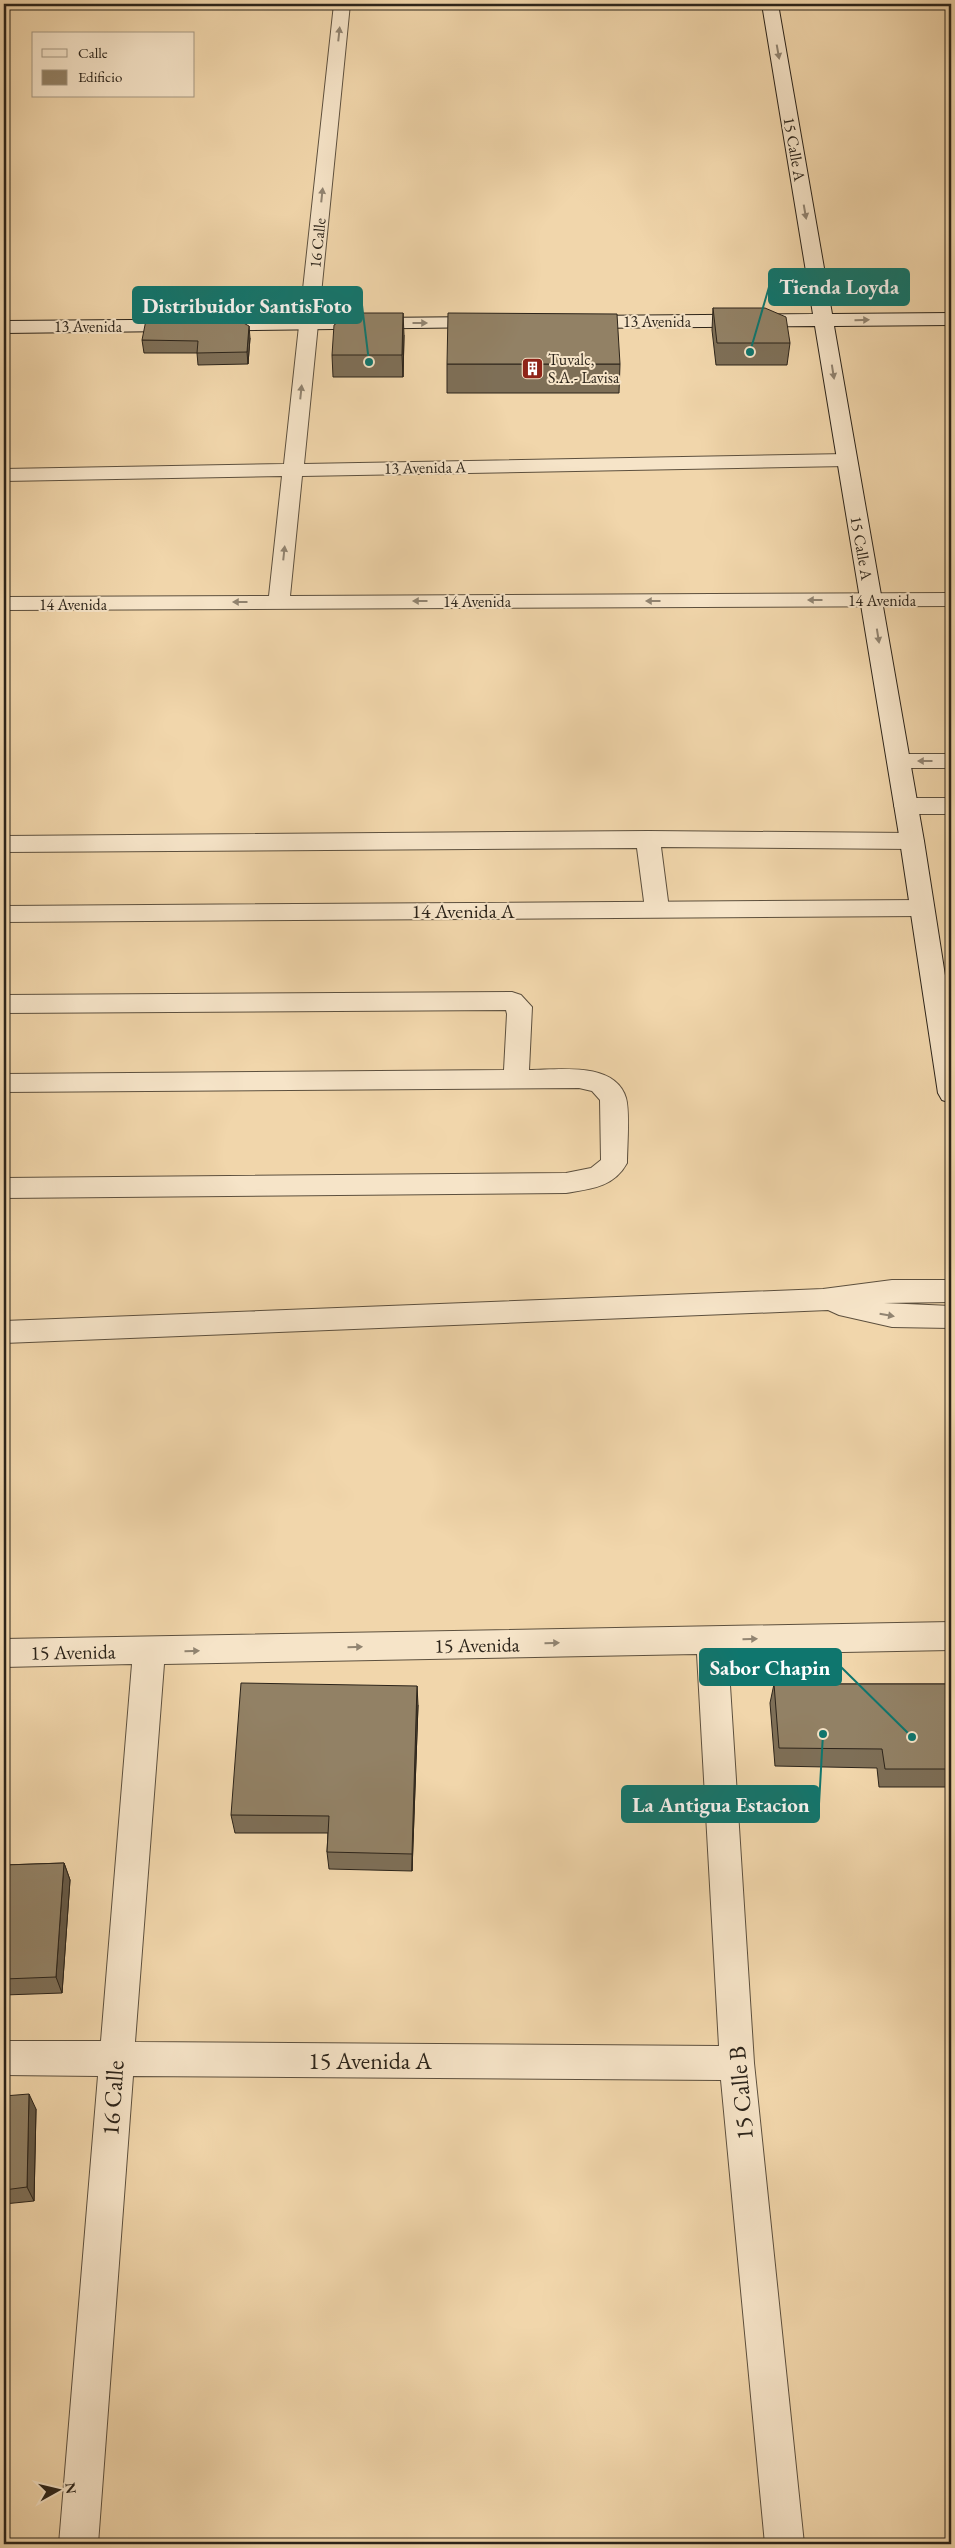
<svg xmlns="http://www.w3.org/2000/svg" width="955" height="2548" font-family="'EB Garamond',serif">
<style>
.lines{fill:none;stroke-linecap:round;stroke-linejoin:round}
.lane-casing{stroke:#5d503e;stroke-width:2}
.street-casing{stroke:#5d503e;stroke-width:2}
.secondary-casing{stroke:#2c241a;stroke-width:2}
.lane{fill:#f6e4c8;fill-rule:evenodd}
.street{fill:#f6e4c8;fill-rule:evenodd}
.secondary{fill:#f6e4c8;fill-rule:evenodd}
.wall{fill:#7e6f57;stroke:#2c241a}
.shaded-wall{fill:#665a47;stroke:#2c241a}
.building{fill:#928165;stroke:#2c241a}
.oneway{fill:#918471}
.labels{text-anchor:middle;stroke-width:4;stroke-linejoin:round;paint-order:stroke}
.far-street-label{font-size:16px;fill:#2c241a;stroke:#f6e4c8}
.far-poi-label{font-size:16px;fill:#2c241a;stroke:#f6e4c8;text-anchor:start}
.street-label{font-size:20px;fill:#2c241a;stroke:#f6e4c8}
.near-street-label{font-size:24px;fill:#2c241a;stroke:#f6e4c8}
.leader{fill:none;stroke:#0f766e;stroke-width:2}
.callout-dot{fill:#0f766e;stroke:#f6e4c8;stroke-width:2}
.callout{fill:#0f766e;stroke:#0f766e;stroke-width:2}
.callout-label{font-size:21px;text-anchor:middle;font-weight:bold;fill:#fff}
</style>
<rect width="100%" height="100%" fill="#f1d6ab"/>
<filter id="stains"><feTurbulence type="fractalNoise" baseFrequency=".004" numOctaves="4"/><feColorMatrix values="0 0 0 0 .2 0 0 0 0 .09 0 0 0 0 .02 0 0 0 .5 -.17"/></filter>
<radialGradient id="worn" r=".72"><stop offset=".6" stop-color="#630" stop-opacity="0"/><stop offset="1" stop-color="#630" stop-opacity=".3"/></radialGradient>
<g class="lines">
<defs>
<g id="lane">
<polygon points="648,831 912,833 920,835 924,841 920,847 912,849 661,847 669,909 666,915 657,917 648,915 645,909 637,848 4,852 4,836"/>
<path d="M512 992 521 995 532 1007 529 1070C558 1070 615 1061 626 1098 630 1112 627 1147 627 1163 614 1187 591 1189 566 1193L4 1198V1178L566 1173 591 1168 601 1160 600 1100 592 1091 579 1088 4 1092V1074L504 1070 507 1014 506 1010 4 1013V995Z"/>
<polygon points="892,1280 951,1280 951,1302 884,1303 951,1306 951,1328 892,1327 839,1315 828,1310 4,1343 4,1321 823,1289"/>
</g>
<g id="street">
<polygon points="334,4 350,4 304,464 847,454 854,456 857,460 854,464 847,466 302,476 290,596 951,593 951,606 4,610 4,597 269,596 282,476 4,481 4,469 284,464"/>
<polygon points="898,754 951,754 951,768 898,768 890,766 887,761 890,756"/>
<polygon points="906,798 951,798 951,814 906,814 898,811 894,806 898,801"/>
<polygon points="921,900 930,902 933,908 930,914 921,916 4,922 4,906"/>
<path d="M951 1622V1650L728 1654 754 2063 804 2544H765L721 2080 133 2076 98 2544H59L98 2076 4 2075V2041H101L132 1664 4 1667V1639ZM697 1654 719 2046 135 2042 164 1664Z"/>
</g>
<g id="secondary">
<polygon points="762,4 778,4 832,314 951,313 951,325 834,326 924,841 951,1014 951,1103 942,1100 938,1093 900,841 815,326 580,328 573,326 571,322 573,318 580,316 813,314"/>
<polygon points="485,317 492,319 494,323 492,327 4,333 4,321"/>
</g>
</defs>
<use href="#lane" class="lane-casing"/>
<use href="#street" class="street-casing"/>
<use href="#secondary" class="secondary-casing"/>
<use href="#lane" class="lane"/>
<use href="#street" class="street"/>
<use href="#secondary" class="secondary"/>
</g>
<g class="wall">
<polygon points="713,308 790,343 787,365 716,365 712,330"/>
<polygon points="404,335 403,377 333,377 332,355"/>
<polygon points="250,338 248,364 198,365 197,353 144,353 142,340"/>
<polygon points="447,364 620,364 619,393 447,393"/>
<polygon points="774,1684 951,1684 951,1787 879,1787 877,1768 775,1766 770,1703"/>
<polygon points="418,1705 412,1871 329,1869 327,1852 328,1833 235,1833 231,1815"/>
<polygon points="64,1863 70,1880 62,1993 4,1995 4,1865"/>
<polygon points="4,2096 36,2109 34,2201 4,2204"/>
</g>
<g class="shaded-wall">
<polygon points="403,313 404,335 403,377 402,355"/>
<polygon points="249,326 250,338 248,364 247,352"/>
<polygon points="417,1686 418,1705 412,1871 412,1854"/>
<polygon points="64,1863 70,1880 62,1993 56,1977"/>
<polygon points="29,2094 36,2109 34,2201 27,2187"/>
</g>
<g class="building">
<polygon points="713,308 765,308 786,317 790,343 717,343"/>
<polygon points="353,313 403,313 402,355 332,355 334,325"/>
<polygon points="448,313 617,314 620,364 447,364"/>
<polygon points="236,319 249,326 247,352 197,353 198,341 142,340 146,320"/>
<polygon points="241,1683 417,1686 412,1854 327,1852 329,1816 231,1815"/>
<polygon points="774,1684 951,1684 951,1769 885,1769 882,1749 779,1748"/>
<polygon points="64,1863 56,1977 4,1979 4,1865"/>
<polygon points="29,2094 27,2187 4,2190 4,2096"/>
</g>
<defs><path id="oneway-solid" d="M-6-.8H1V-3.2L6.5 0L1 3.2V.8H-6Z" transform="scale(1.25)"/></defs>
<g class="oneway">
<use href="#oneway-solid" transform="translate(339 34) rotate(-84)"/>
<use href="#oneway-solid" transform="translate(778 52) rotate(80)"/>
<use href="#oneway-solid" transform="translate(322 195) rotate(-84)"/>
<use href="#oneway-solid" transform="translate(805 212) rotate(80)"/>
<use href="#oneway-solid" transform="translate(862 320) rotate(-1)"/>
<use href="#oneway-solid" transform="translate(420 323)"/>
<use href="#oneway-solid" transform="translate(833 372) rotate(81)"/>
<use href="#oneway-solid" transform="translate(301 392) rotate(-84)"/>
<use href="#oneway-solid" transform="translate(284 553) rotate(-84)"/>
<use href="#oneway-solid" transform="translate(815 600) rotate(180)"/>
<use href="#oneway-solid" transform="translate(420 601) rotate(180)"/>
<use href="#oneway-solid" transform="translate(653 601) rotate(180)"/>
<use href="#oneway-solid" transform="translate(240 602) rotate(180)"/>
<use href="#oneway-solid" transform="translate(878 636) rotate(81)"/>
<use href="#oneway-solid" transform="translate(925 761) rotate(180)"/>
<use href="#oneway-solid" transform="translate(887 1315) rotate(10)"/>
<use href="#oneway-solid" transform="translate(750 1639) rotate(-1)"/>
<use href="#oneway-solid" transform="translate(552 1643) rotate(-1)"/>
<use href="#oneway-solid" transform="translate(355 1647) rotate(-1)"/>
<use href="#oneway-solid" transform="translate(192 1651) rotate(-1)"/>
</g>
<defs>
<symbol id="building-square" viewBox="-11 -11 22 22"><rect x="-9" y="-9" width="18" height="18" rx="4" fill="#8f2418" stroke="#f6e4c8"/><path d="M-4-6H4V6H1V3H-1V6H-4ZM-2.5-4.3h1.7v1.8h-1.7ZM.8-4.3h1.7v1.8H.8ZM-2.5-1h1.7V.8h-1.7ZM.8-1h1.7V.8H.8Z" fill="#fff"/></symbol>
</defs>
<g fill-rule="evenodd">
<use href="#building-square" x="520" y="356" width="25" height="25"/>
</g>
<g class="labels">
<g class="far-street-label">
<text transform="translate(795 149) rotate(80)" y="6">15 Calle A</text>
<text transform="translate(317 243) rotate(-84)" y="6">16 Calle</text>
<text x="657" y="327">13 Avenida</text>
<text x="88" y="332">13 Avenida</text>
<text transform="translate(425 467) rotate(-1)" y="6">13 Avenida A</text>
<text transform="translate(862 548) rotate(80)" y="6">15 Calle A</text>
<text x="882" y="606">14 Avenida</text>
<text x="477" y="607">14 Avenida</text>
<text x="73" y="610">14 Avenida</text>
</g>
<g class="far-poi-label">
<text x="548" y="365">Tuvalc,<tspan x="548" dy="18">S.A.- Lavisa</tspan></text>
</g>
<g class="street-label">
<text x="463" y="918">14 Avenida A</text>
<text transform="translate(477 1645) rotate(-1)" y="7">15 Avenida</text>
<text transform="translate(73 1652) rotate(-1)" y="7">15 Avenida</text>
</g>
<g class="near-street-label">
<text x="370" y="2069">15 Avenida A</text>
<text transform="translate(741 2093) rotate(-95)" y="8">15 Calle B</text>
<text transform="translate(113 2098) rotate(-86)" y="8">16 Calle</text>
</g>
</g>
<path class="leader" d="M750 352L769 287M369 362L362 305M912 1737L841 1667M823 1734L819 1804"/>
<g class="callout-dot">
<circle cx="750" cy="352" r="5"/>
<circle cx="369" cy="362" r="5"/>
<circle cx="912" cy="1737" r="5"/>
<circle cx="823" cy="1734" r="5"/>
</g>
<g class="callout">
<rect x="769" y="269" width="140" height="36" rx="5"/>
<rect x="133" y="287" width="229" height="36" rx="5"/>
<rect x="700" y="1649" width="141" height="36" rx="5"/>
<rect x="622" y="1786" width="197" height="36" rx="5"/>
</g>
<g class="callout-label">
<text x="839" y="294">Tienda Loyda</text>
<text x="247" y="313">Distribuidor SantisFoto</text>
<text x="770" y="1675">Sabor Chapin</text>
<text x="721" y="1812">La Antigua Estacion</text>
</g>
<rect width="955" height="2548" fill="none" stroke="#f1d6ab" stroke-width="20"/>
<rect x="5" y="5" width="945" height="2538" fill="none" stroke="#2c241a" stroke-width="2.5"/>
<rect x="10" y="10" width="935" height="2528" fill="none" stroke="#2c241a"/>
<rect x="32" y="32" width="162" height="65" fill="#f6e4c8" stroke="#a59782"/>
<rect x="42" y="49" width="25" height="8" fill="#f6e4c8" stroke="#a59782"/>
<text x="78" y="58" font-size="15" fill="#2c241a">Calle</text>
<rect x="42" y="70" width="25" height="15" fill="#928165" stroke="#a59782"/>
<text x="78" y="82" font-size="15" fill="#2c241a">Edificio</text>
<g transform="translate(58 2490) rotate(82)" stroke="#f6e4c8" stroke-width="4" paint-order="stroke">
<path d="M0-4L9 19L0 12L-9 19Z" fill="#2c241a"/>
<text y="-8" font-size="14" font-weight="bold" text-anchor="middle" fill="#2c241a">N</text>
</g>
<rect width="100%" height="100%" filter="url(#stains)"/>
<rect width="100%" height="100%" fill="url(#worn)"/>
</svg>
